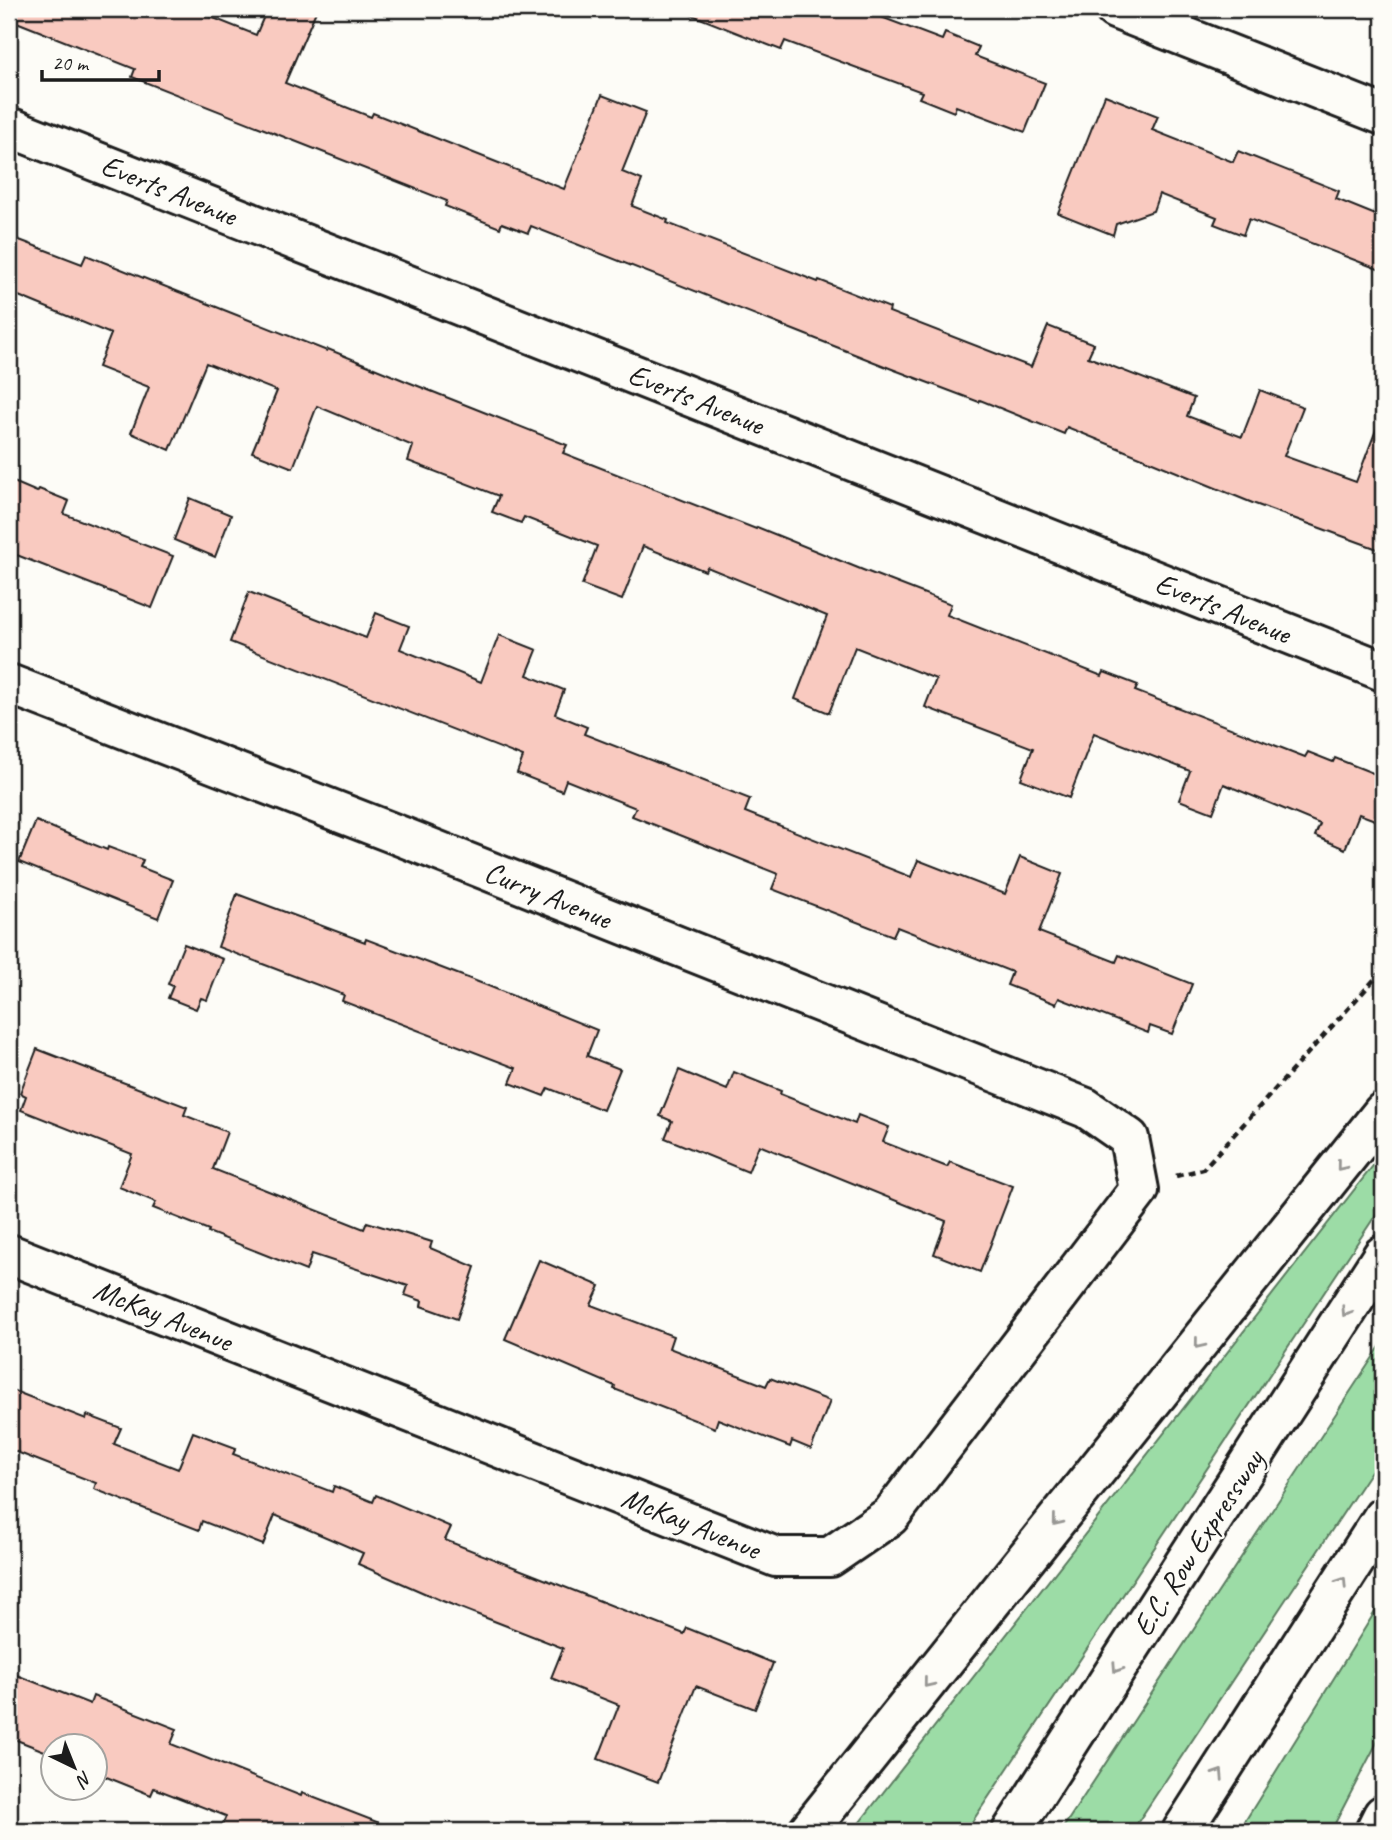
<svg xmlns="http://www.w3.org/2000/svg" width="1392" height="1840" font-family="Caveat,sans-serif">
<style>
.green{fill:#9cdca6;stroke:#5c7c61;stroke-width:2}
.building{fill:#f9cac0;stroke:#1c1c1c;stroke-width:2}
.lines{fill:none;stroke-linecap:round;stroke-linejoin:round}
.minor-casing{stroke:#1c1c1c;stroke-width:44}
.highway-casing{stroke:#1c1c1c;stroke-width:44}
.path{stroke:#1c1c1c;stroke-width:4.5;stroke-dasharray:7 5;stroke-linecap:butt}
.minor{stroke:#fdfcf7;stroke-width:38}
.highway{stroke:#fdfcf7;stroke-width:38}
.oneway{stroke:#989794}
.labels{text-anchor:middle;stroke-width:5;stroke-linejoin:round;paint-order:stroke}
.street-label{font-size:30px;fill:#1c1c1c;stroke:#fdfcf7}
</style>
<rect width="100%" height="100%" fill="#fdfcf7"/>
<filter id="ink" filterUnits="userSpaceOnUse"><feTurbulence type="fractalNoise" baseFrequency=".0143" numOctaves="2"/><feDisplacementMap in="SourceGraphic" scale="14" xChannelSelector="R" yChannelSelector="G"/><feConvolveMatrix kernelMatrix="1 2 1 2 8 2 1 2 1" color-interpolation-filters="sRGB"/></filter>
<g filter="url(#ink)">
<g class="green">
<polygon points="1383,1153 1383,1204 966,1831 853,1831"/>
<polygon points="1383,1342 1383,1453 1132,1831 1061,1831"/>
<polygon points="1383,1599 1383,1731 1331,1831 1239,1831"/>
</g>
<g class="building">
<polygon points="9,9 191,9 256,35 267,9 317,9 285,83 371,117 373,113 564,189 602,95 646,112 622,172 642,180 632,206 668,220 667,223 818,282 819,280 890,308 889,312 1031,367 1048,326 1094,344 1088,357 1194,398 1187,416 1242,437 1260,390 1303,407 1284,456 1356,482 1381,417 1383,418 1383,551 1255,504 1067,427 1064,434 980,400 979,402 892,369 531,226 528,233 502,223 500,228 445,206 447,201 132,77 135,69 9,19"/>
<polygon points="683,9 860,9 942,40 945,33 979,47 975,56 1045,83 1025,132 956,106 954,112 919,98 922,92 785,41 781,50 682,11"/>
<polygon points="1105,95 1158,116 1152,130 1233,162 1238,151 1339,191 1336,199 1383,218 1383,271 1249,219 1243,235 1214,224 1217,217 1159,194 1153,211 1116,224 1113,235 1058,213"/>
<polygon points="9,236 82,264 86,255 327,351 328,349 408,382 567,445 563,453 756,529 757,527 863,570 951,604 947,615 1102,676 1104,672 1138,685 1135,691 1305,757 1308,752 1333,762 1335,758 1383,777 1383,823 1359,814 1345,849 1315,836 1320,824 1224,784 1213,813 1179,800 1190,771 1094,733 1069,798 1021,779 1033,748 925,707 936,679 855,647 829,713 795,699 827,616 707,567 705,571 643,546 622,600 582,585 597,546 524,517 521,523 492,512 499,496 408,461 413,446 317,406 293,468 252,452 277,391 206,363 170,450 131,433 149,387 98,367 111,334 9,292"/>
<polygon points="9,480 37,492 39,489 69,501 64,514 173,556 152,608 9,552"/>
<polygon points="190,498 231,515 215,557 174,540"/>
<polygon points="249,592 366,638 376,613 409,626 400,649 481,682 499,635 537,650 527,675 564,690 555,714 587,727 584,734 750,799 745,812 911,877 918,860 1005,894 1020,857 1062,874 1039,932 1116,962 1119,955 1192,984 1172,1034 1150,1026 1148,1033 1059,998 1056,1004 1007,985 1012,972 897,927 893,936 772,889 778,874 632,816 636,808 566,780 562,791 517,773 523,757 230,642"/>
<polygon points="36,821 107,850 108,847 143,860 140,867 173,880 158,918 19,862"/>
<polygon points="237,894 365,942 366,939 486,985 597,1030 587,1056 620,1069 603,1110 548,1088 544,1096 510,1083 516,1068 342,1001 344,995 218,947"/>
<polygon points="184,944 223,959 207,1000 201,998 196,1009 168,998 173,986 168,984"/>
<polygon points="37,1049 187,1107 184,1115 227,1132 213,1169 364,1229 367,1222 432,1242 430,1248 475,1267 457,1319 421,1306 422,1301 405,1295 408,1286 312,1254 306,1271 208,1232 209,1230 153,1208 156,1202 119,1187 132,1154 21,1110 26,1096 20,1093"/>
<polygon points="679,1070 727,1090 734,1072 781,1091 780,1094 855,1124 858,1115 889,1127 883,1142 947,1167 950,1162 1013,1186 980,1272 934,1254 946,1221 759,1145 748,1172 665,1138 672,1121 660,1116"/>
<polygon points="539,1260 600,1286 591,1305 673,1336 669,1348 766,1386 770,1378 830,1401 811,1449 792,1441 790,1447 718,1419 715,1428 614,1389 615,1386 505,1339"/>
<polygon points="9,1389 86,1419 87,1415 121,1428 114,1444 178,1469 193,1432 236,1448 233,1454 332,1492 334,1486 373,1502 376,1495 451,1527 445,1540 684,1634 687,1628 773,1663 755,1709 696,1686 658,1782 598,1759 619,1705 551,1678 563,1648 440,1600 358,1564 363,1553 275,1515 263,1545 202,1521 199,1530 94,1489 96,1483 9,1449"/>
<polygon points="9,1672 90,1704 93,1696 177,1729 171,1744 301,1796 302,1793 395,1829 394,1831 220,1831 226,1816 154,1788 151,1795 94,1772 94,1746 52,1746 52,1754 9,1737"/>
</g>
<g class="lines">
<defs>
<g id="minor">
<polyline points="1115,9 1383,115"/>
<polyline points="9,127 1383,671"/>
<polyline points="9,684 403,837 1086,1108 1129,1138 1139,1190 890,1516 830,1557 776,1557 9,1254"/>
</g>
<g id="highway">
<polyline points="808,1831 1383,1112"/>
<polyline points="1012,1831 1383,1255"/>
<polyline points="1182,1831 1383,1517"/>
<polyline points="1375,1831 1383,1815"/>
</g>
</defs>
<use href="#minor" class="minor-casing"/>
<use href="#highway" class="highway-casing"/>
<polyline class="path" points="1176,1176 1203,1169 1383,970"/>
<use href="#minor" class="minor"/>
<use href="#highway" class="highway"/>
</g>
<defs><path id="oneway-chevron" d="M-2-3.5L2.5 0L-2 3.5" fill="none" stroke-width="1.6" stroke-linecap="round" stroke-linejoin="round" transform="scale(1.75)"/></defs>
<g class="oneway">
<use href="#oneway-chevron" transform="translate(1341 1166) rotate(129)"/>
<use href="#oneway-chevron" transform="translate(1346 1312) rotate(123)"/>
<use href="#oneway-chevron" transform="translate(1199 1344) rotate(129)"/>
<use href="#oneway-chevron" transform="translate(1057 1521) rotate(129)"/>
<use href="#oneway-chevron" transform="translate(1342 1582) rotate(-57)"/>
<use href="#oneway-chevron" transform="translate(1117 1668) rotate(123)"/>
<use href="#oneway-chevron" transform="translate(928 1683) rotate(129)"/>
<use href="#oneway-chevron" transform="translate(1219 1774) rotate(-57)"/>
</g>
</g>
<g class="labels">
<g class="street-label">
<text transform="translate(169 190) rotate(22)" y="10">Everts Avenue</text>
<text transform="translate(696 399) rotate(22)" y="10">Everts Avenue</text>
<text transform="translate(1223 608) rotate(22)" y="10">Everts Avenue</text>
<text transform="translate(548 895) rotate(22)" y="10">Curry Avenue</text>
<text transform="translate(163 1315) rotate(22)" y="10">McKay Avenue</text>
<text transform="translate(691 1523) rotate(22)" y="10">McKay Avenue</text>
<text transform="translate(1198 1543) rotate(-57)" y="10">E.C. Row Expressway</text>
</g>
</g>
<rect width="1392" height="1840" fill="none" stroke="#fdfcf7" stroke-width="35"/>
<rect x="18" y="18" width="1357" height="1805" fill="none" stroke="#1c1c1c" stroke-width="2.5" filter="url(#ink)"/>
<g transform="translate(74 1767) rotate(137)"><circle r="33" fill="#fdfcf7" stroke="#a3a29f" stroke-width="2"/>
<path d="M0-5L12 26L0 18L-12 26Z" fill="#1c1c1c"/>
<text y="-10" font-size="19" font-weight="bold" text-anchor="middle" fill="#1c1c1c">N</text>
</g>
<path d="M42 70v10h117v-10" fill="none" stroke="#1c1c1c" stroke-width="3.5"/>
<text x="52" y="70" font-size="21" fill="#1c1c1c" stroke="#fdfcf7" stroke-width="5" paint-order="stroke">20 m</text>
</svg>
